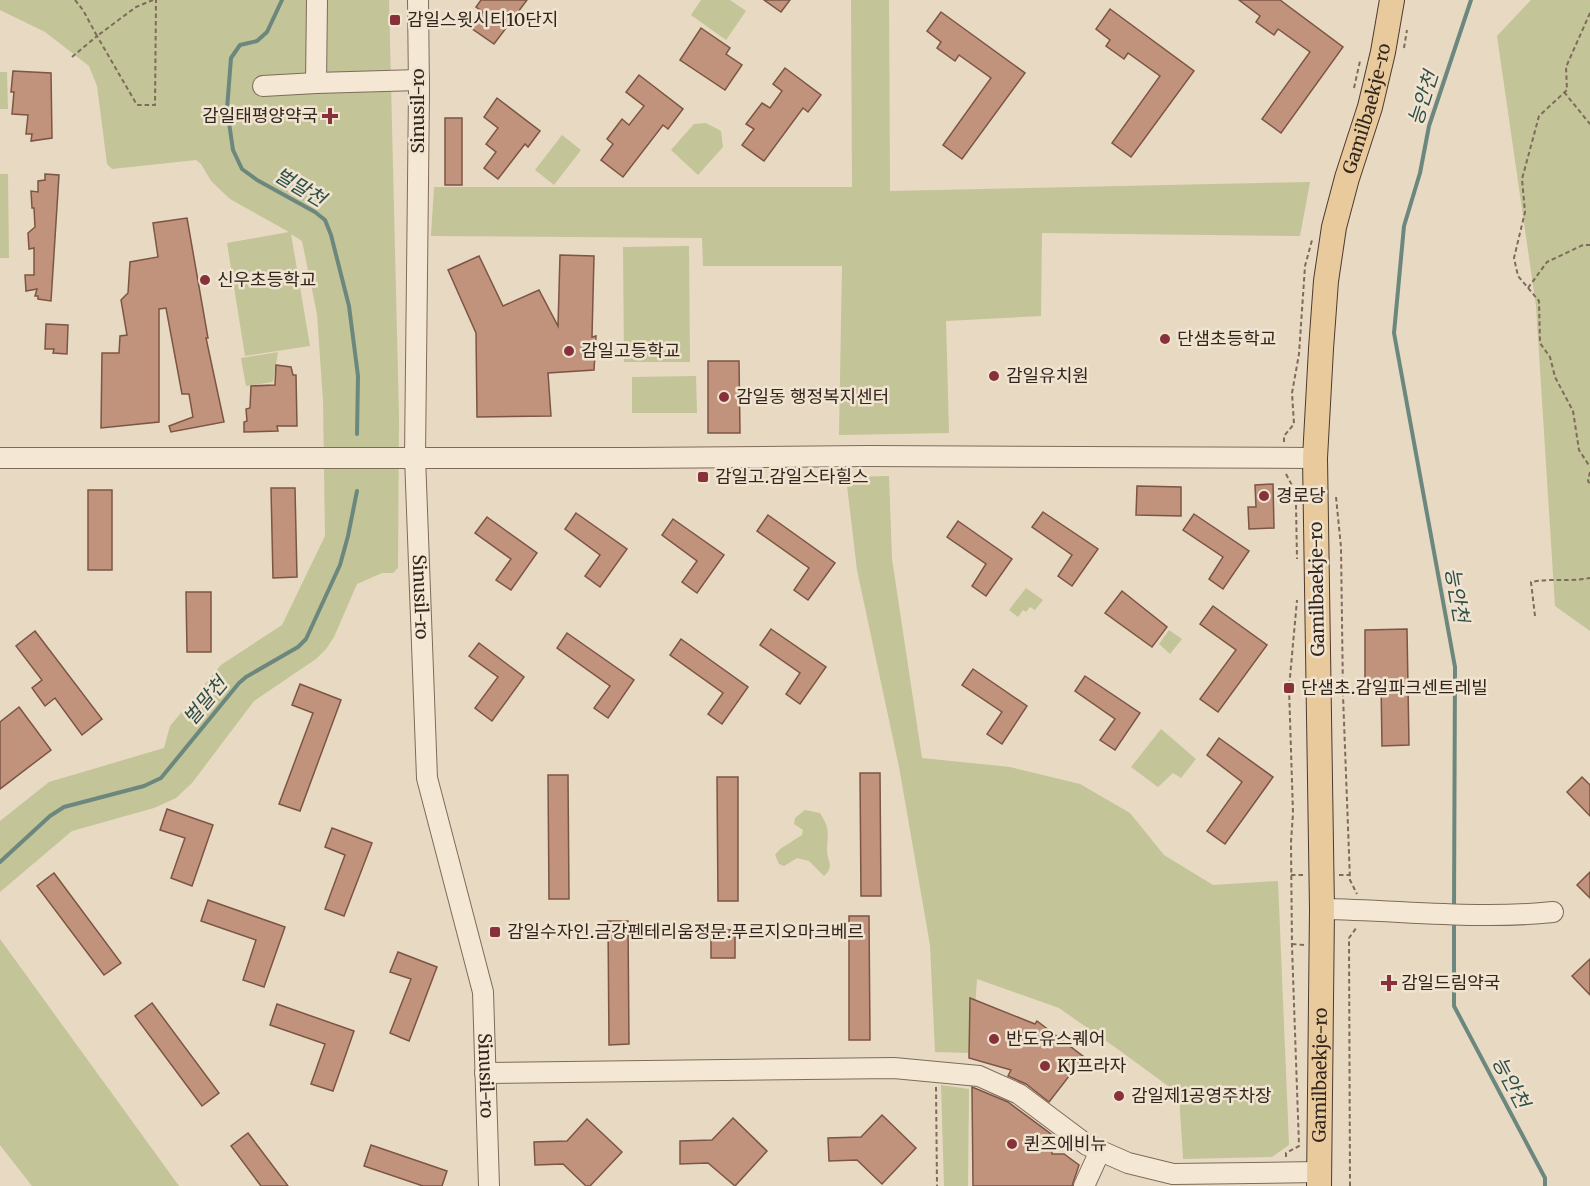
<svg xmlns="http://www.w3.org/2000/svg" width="1590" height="1186" font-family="Merriweather,'Noto Sans KR',serif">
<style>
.green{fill:#c3c497}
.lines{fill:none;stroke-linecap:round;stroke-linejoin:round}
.stream{stroke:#6c887e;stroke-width:4}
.building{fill:#c2937c;stroke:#7c5544;stroke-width:1.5}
.minor-casing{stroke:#7f6b5b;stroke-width:22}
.major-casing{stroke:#4d3a2f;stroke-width:26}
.path{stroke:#7f6b5b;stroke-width:2;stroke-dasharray:4.5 3;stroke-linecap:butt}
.minor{stroke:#f4e7d4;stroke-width:20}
.major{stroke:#e8ca9d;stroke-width:24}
.poi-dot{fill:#87323a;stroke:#f0e4d0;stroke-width:2}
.labels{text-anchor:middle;stroke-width:5;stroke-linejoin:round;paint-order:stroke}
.poi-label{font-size:18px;fill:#31251e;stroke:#f0e4d0;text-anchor:start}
.street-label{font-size:18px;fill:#31251e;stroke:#f0e4d0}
.water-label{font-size:20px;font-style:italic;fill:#2e4f4a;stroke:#f0e4d0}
</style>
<rect width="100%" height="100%" fill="#e8d9c2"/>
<g class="green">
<polygon points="0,0 389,0 399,417 398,568 393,573 382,573 357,584 334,637 326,649 316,659 254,701 192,783 176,798 154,808 72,831 0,892 0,821 49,782 164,748 170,726 221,665 282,625 325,536 323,401 317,314 302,241 291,234 310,346 245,356 227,243 289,232 230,199 211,181 201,164 196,160 112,169 107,164 97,86 89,66 45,32 0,10"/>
<polygon points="701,0 730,0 746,11 726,40 691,15"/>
<polygon points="851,0 889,0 890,191 1310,182 1300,236 1042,233 1041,316 946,321 949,433 839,435 842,266 703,266 702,238 431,236 434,187 852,187"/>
<polygon points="1531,0 1590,0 1590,631 1555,606 1536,306 1497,36"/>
<polygon points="0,72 7,72 8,109 0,109"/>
<polygon points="706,123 721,131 723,147 698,175 671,150 694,124"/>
<polygon points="562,135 581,150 554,185 535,170"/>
<polygon points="0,174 8,174 9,258 0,258"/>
<polygon points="689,246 690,362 624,362 623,247"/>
<polygon points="278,352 273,382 246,386 241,358"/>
<polygon points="696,376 697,413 632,413 632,377"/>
<polygon points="889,476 892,559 922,758 1010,767 1080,784 1130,813 1164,855 1213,885 1278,881 1289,1145 1272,1157 1183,1159 1179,1094 1119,1050 1059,1008 977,979 972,1053 935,1052 930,945 899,767 857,570 846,477"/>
<polygon points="1026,588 1043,600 1035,610 1030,607 1026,612 1023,610 1018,617 1009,610"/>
<polygon points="1169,630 1182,639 1170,654 1159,644"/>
<polygon points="1161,729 1196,759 1181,778 1173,773 1158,787 1131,767"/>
<path d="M805 810 820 813C830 829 828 832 827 850 827 860 835 867 824 876L809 861 797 858 784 866 779 864 775 855 780 849 802 835 803 830 794 824 795 818Z"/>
<polygon points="0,939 179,1186 32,1186 0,1145"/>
<polygon points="941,1085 969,1089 968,1186 944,1186"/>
</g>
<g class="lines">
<g class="stream">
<polyline points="282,0 267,32 257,41 240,45 231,58 227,109 233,150 242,169 257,180 315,212 325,220 331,235 349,306 358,376 357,434"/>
<polyline points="0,862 50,816 64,807 144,786 161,778 239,683 246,677 298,647 306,639 340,565 348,536 357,491"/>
<polyline points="1454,908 1455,667 1394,333 1404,226 1420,173 1429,126 1471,0"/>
<polyline points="1454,921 1454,1006 1545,1178 1545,1186"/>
</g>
</g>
<g class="building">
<polygon points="481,0 527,0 494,44 471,28 483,12 476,7"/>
<polygon points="764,0 790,0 781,12"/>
<polygon points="1239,0 1280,0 1343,47 1281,133 1262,119 1310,52 1278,29 1274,35 1256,22 1260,16"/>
<polygon points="1110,9 1194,71 1131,157 1112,143 1160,76 1128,53 1124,59 1106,46 1110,40 1096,29"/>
<polygon points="941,12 1025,73 962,159 943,145 991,78 959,55 955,61 937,48 941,42 927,31"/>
<polygon points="701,28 730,48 726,54 742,65 725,90 680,60"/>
<polygon points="785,68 821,95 808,112 803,108 764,161 742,145 754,129 746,124 762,103 770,108 782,91 773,84"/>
<polygon points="13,71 51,73 52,138 31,141 32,134 26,134 28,115 12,114 14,92 11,92"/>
<polygon points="639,75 683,109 668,129 663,125 623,177 601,160 613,144 607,139 622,119 629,125 644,106 626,92"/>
<polygon points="497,98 540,131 528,147 525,144 498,179 484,168 496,152 486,144 498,128 484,117"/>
<rect x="445" y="118" width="17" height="67"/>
<polygon points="45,174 59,175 51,301 38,299 38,296 35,296 37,289 26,291 25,275 34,275 34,248 29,249 28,233 35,227 34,208 32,208 31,191 38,192 38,181 45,180"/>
<polygon points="187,218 208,338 206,338 224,422 171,432 169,426 193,417 189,394 182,394 166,308 159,309 159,422 101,428 102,353 119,353 120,336 127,335 121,300 128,293 130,262 158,257 153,223"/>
<polygon points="560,255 594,256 592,337 596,336 594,370 548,373 551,416 477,417 476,333 448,270 479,256 503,306 539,290 558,326"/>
<polygon points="46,324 68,325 67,354 53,353 54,349 45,349"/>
<polygon points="708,361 739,361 740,433 708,433"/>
<polygon points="276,365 291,367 293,375 296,375 297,426 277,426 278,431 244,432 244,422 247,421 246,409 250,408 251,386 275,385"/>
<polygon points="1273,484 1274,528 1249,529 1248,507 1256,507 1255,485"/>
<polygon points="1137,486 1181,487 1181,516 1136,515"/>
<polygon points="271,488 295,488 297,577 273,578"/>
<rect x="88" y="490" width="24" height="80"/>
<polygon points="1043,512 1098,549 1072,586 1058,576 1072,555 1032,527"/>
<polygon points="576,513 627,549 600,587 585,576 600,555 565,529"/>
<polygon points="1194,514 1249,551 1223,589 1209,579 1223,557 1183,530"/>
<polygon points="768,515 835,563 808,600 794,590 809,568 757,531"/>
<polygon points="487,517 537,553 511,590 496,580 511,559 475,533"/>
<polygon points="673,519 724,555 697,593 682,582 697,561 662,535"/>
<polygon points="958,521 1012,559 986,596 972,586 986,564 947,537"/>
<polygon points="1122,591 1167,627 1152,647 1105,613"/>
<polygon points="186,592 211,592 211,652 187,652"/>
<polygon points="1213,606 1267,645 1218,712 1200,699 1236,650 1200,624"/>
<polygon points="771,629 826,667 800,704 786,694 800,673 760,645"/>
<polygon points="1407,629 1409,745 1382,746 1381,681 1365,681 1365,630"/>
<polygon points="35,631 102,719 82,735 55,698 45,706 32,688 42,680 16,646"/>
<polygon points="567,633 634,680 608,718 594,708 610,686 557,648"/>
<polygon points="681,639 748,687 722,724 708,714 723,693 670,655"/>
<polygon points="479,643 524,677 492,721 475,708 498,677 469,656"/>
<polygon points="973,669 1027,706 1002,744 987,734 1002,712 962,685"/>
<polygon points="1085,676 1140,713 1115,750 1100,740 1115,719 1075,691"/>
<polygon points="300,684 341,700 300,811 279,804 313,713 292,705"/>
<polygon points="19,707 51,750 0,789 0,722"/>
<polygon points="1219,738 1273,777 1225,844 1207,831 1242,782 1207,755"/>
<polygon points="860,773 880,773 881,896 861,896"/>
<polygon points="548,775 568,775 569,899 549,899"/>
<polygon points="717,777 738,777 738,901 718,901"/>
<polygon points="1582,777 1590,785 1590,816 1567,792"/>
<polygon points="167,809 213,825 192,886 171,878 185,838 160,830"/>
<polygon points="332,828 372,843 344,916 325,909 345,855 325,847"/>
<polygon points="1590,872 1590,898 1577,885"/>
<polygon points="54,873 121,963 104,975 37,886"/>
<polygon points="208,900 285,927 264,987 243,980 256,940 201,921"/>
<polygon points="849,916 869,916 870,1040 849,1040"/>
<polygon points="608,921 628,921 629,1044 609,1045"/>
<polygon points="711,929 735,930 735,958 711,958"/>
<polygon points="398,952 437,967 409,1041 390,1033 411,979 390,972"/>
<polygon points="1590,959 1590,995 1572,976"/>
<polygon points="970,998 1035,1024 1037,1021 1084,1057 1049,1102 1026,1084 1008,1076 1011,1070 969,1058"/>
<polygon points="152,1003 219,1093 202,1106 135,1016"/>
<polygon points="277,1004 354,1031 333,1091 311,1084 325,1044 270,1025"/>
<polygon points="972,1087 1008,1102 1051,1134 1052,1154 1064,1154 1079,1165 1072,1186 973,1186"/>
<polygon points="882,1115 916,1148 882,1184 857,1160 829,1161 828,1138 861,1137"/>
<polygon points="733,1118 767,1151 735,1186 708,1163 680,1164 680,1141 712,1140"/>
<polygon points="587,1119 622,1152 590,1186 586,1186 563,1164 535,1165 534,1142 567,1141"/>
<polygon points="248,1133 288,1186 261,1186 231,1146"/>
<polygon points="371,1145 447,1171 442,1186 423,1186 364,1166"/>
</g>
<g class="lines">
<defs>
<g id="minor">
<polyline points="317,0 316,83 419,80"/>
<path id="s1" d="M418 0 419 90 415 457 427 778 483 992 489 1186"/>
<polyline points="263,86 316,83"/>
<polyline points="0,458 633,458 869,456 1315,458"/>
<path d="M1322 909C1399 910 1477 920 1553 912"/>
<polyline points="485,1073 894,1068 979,1076 1019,1094 1087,1145 1128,1163 1173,1174 1319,1172"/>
<polyline points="1084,1186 1100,1151"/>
</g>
<g id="major">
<path id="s2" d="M1319 1186 1322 909 1315 458 1321 349 1326 281 1334 227 1347 178 1370 107 1383 52 1392 0"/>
</g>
</defs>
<use href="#minor" class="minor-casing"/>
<use href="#major" class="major-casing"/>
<g class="path">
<polyline points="75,0 83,10 97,36 136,7 153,0"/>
<polyline points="1590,13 1566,67 1567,90 1539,116 1522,179 1525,212 1514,258 1518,276 1539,301 1540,343 1550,357 1555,377 1573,411 1579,450 1590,467"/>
<polyline points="1404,48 1407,30"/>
<polyline points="72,57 97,36 137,105 155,105 156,0"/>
<polyline points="1354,88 1360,61"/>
<polyline points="1564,92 1590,124"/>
<polyline points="1528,288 1547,262 1583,245 1590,245"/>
<polyline points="1284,442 1284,436 1294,424 1292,393 1299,354 1305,266 1312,240"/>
<polyline points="1590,472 1588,481 1590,484"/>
<polyline points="1286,474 1296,493"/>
<polyline points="1336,497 1341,547 1343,695 1350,880 1357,894"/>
<polyline points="1296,505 1297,559"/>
<path d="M1535 616 1531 582C1551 578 1570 582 1590 578"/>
<polyline points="1291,875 1303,875"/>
<polyline points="1339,875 1350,875"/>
<polyline points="1292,944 1304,945"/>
<polyline points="936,1087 937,1186"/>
<polyline points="1286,1157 1286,1153 1299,1146 1292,947 1291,842 1293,813 1289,688 1297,600"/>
<polyline points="1350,1186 1349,938 1357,927"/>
</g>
<use href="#minor" class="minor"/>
<use href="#major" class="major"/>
</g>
<g class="poi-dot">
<rect x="389" y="14" width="12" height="12" rx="3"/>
<path d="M327 107h6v6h6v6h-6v6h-6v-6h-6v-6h6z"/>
<circle cx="205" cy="280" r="6"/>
<circle cx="1165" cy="339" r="6"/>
<circle cx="569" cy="351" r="6"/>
<circle cx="994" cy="376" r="6"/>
<circle cx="724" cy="397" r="6"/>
<rect x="697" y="471" width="12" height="12" rx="3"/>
<circle cx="1264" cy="496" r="6"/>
<rect x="1283" y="682" width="12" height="12" rx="3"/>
<rect x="489" y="926" width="12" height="12" rx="3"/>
<path d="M1386 974h6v6h6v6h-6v6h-6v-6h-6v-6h6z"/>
<circle cx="994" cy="1039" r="6"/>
<circle cx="1045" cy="1066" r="6"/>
<circle cx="1119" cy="1096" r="6"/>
<circle cx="1012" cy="1144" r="6"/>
</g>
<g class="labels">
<g class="poi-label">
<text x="407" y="26">감일스윗시티10단지</text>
<text x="318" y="122" text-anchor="end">감일태평양약국</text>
<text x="217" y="286">신우초등학교</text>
<text x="1177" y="345">단샘초등학교</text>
<text x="581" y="357">감일고등학교</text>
<text x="1006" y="382">감일유치원</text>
<text x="736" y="403">감일동 행정복지센터</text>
<text x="715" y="483">감일고.감일스타힐스</text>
<text x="1276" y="502">경로당</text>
<text x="1301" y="694">단샘초.감일파크센트레빌</text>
<text x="507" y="938">감일수자인.금강펜테리움정문.푸르지오마크베르</text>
<text x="1401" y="989">감일드림약국</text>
<text x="1006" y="1045">반도유스퀘어</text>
<text x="1057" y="1072">KJ프라자</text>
<text x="1131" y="1102">감일제1공영주차장</text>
<text x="1024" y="1150">퀸즈에비뉴</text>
</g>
<g class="street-label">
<text dy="6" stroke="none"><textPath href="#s2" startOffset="1083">Gamilbaekje-ro</textPath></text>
<text transform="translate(418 111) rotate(-90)" y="6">Sinusil-ro</text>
<text transform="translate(1317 589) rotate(-91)" y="6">Gamilbaekje-ro</text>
<text dy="6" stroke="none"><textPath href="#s1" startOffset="597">Sinusil-ro</textPath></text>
<text dy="6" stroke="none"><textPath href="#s1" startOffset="1083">Sinusil-ro</textPath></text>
<text dy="6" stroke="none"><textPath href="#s2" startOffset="111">Gamilbaekje-ro</textPath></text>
</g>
<g class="water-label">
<text transform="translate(1423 98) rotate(-72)" y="7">능안천</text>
<text transform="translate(300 187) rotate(31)" y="7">벌말천</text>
<text transform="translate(1457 595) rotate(80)" y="7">능안천</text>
<text transform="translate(205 701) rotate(-50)" y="7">벌말천</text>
<text transform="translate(1511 1082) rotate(62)" y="7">능안천</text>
</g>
</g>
</svg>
